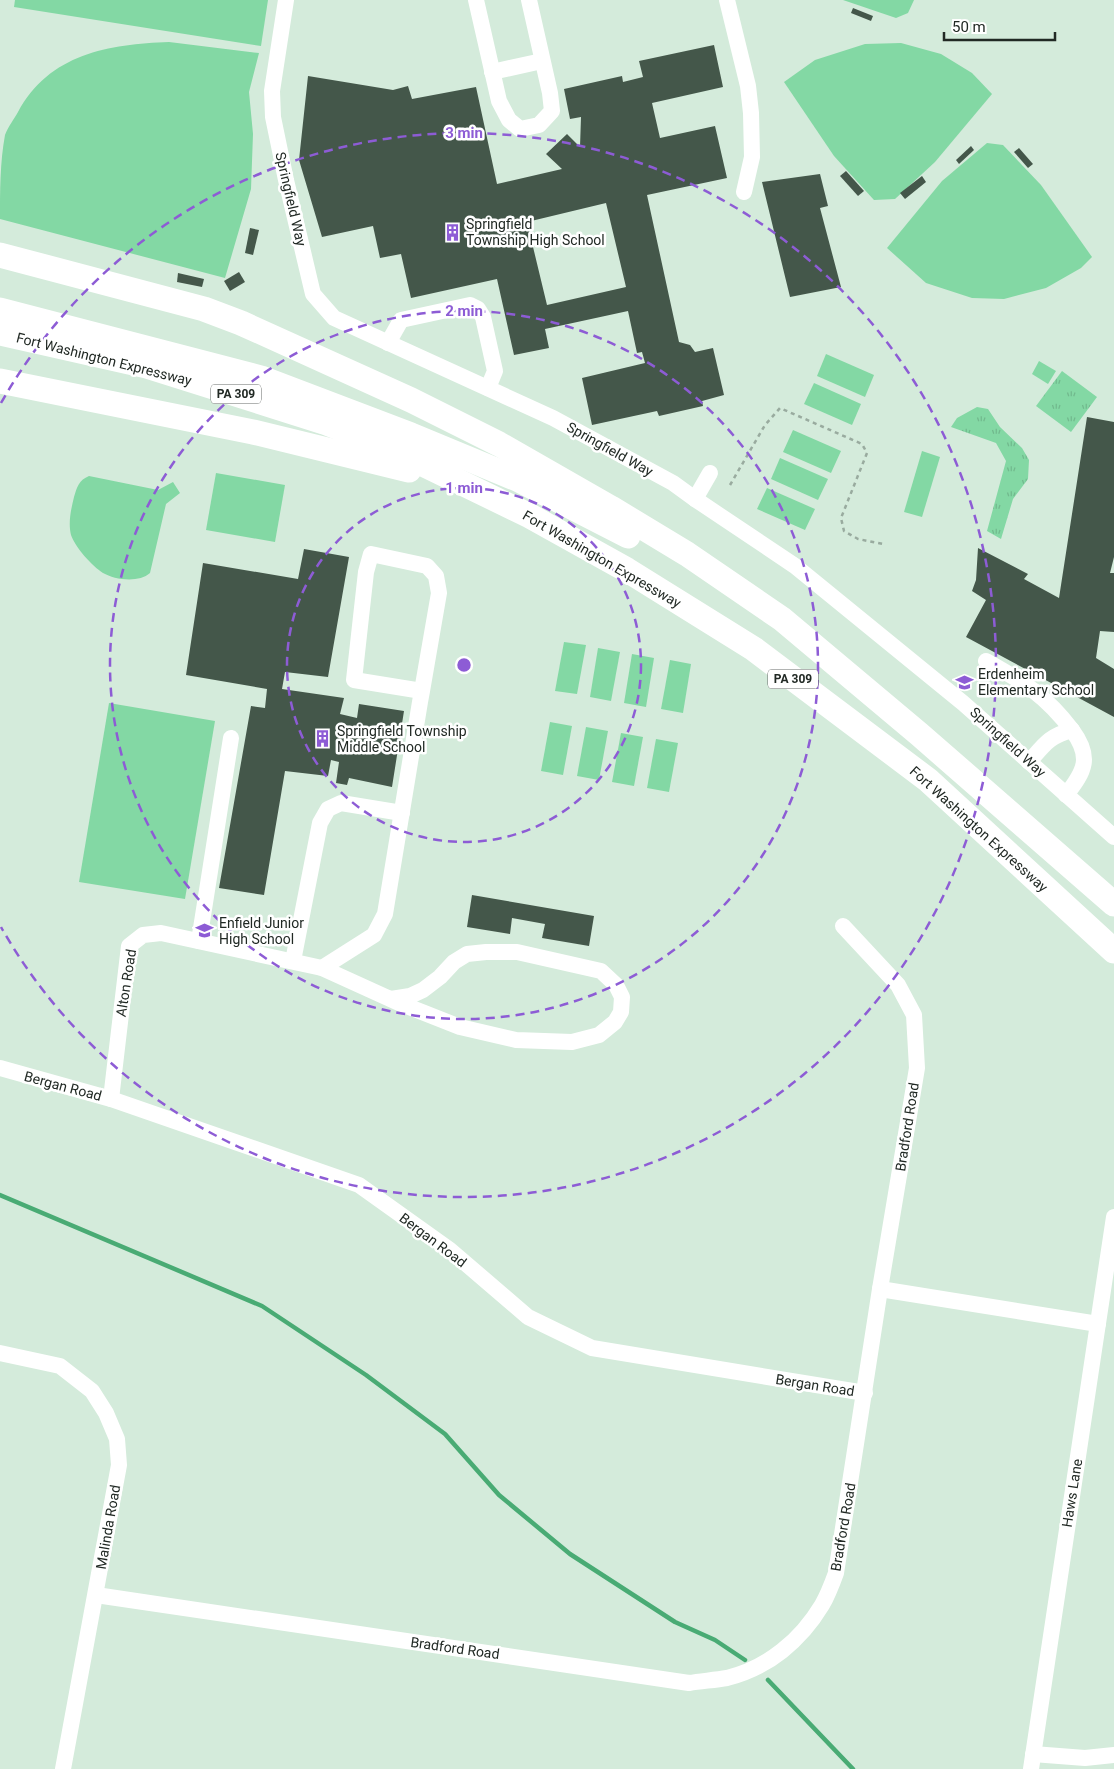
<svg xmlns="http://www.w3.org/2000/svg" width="1114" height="1769" font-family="Roboto,sans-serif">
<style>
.grass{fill:#83d8a4}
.park{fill:url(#park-tufts)}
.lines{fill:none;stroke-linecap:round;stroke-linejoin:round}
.stream{stroke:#49ab74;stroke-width:4.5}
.building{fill:#44574a;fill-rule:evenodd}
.path{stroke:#99ab9f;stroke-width:2.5;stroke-dasharray:4 4;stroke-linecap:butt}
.minor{stroke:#fff;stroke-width:16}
.highway{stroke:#fff;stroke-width:25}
.ring{fill:none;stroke:#8d5cd5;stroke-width:2.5;stroke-dasharray:9 6}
.labels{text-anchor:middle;stroke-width:5;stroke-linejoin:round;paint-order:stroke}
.shield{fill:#fff;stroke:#646966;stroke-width:1}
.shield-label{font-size:12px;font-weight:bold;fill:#212924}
.street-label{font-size:14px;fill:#212924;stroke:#fff}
.poi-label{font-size:14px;fill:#212924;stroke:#fff;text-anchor:start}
.centre{fill:#8d5cd5;stroke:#fff;stroke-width:2.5}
.ring-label{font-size:15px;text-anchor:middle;font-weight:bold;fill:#8d5cd5;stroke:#fff;stroke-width:5;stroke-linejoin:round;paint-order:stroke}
</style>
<defs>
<pattern id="park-tufts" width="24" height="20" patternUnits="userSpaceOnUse" patternTransform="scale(1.25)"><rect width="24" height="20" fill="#83d8a4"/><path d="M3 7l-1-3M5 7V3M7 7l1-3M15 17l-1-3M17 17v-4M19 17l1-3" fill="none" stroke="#71b98d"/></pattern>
</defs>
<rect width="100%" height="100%" fill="#d4ebdb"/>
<g class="grass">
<polygon points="15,0 268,0 261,46 14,7"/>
<polygon points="843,0 914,0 908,13 896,18"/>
<path d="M169 42 259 53 249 92 253 134 251 189 225 278 0 219C0 191 0 162 5 135 8 127 14 119 18 112 49 54 109 44 169 42Z"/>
<polygon points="901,43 941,54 972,73 992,94 935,162 895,199 874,200 834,156 784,82 815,60 865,44"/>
<polygon points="987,143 1003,145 1041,185 1092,257 1081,268 1046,288 1004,299 972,298 926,283 887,248 942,181"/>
<polygon points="826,354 874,375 865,397 817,376"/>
<polygon points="1039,361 1056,371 1048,384 1032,374"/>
<polygon points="814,383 861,404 852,425 804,404"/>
<polygon points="793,430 841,451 831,473 783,452"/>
<polygon points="922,451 940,457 922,517 904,512"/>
<polygon points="780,458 828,479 818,500 771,479"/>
<polygon points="216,473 285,485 275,542 206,530"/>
<path d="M89 476 158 490 173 482 180 493 166 504 150 573C139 583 115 580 103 573 92 566 75 547 71 535 68 523 71 509 74 497 77 487 79 480 89 476Z"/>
<polygon points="767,488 815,509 805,530 757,509"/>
<polygon points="564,642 586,645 577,694 555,691"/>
<polygon points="598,648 620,652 611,701 590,697"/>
<polygon points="632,654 654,658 646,707 624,703"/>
<polygon points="670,660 691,664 683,713 661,709"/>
<polygon points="109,703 215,721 185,899 79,882"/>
<polygon points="550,722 572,726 563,775 541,771"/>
<polygon points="586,727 608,731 599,780 577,776"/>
<polygon points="621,733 643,737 634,786 612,782"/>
<polygon points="656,739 678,743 669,792 647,788"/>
</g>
<g class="park">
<polygon points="1062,371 1097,397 1071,432 1036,406"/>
<polygon points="977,407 988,409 1000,427 1022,448 1029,460 1028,479 1013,499 1001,539 987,531 1006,461 996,443 951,427 957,418"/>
</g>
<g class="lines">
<g class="stream">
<polyline points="0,1195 262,1306 366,1375 445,1434 499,1495 570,1554 675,1622 715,1640 745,1660"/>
<polyline points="768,1680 853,1769"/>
</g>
</g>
<g class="building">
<polygon points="853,8 873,16 871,21 851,13"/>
<path d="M714 45 723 87 652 103 660 138 715 126 727 178 647 195 679 342 690 345 695 352 713 348 724 395 702 401 703 406 659 416 657 411 592 425 582 378 645 363 642 352 637 353 628 311 545 329 549 348 514 355 497 279 411 298 401 254 380 258 373 226 322 237 299 160 308 76 393 90 408 86 412 99 476 87 497 184 562 169 546 154 567 134 580 147 581 117 570 119 564 89 622 76 623 82 643 77 639 61ZM606 203 626 287 547 305 527 222Z"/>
<polygon points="971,146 974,150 959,164 956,160"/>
<polygon points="1019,148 1033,164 1028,168 1014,152"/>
<polygon points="846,171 864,191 858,196 840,176"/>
<polygon points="820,174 828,206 820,208 841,287 790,297 762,182"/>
<polygon points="922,176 926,182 905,199 900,193"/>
<polygon points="250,228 259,230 253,255 245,253"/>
<polygon points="239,272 245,282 230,291 224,281"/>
<polygon points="178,273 204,279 202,287 177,282"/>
<polygon points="1087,417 1114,422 1114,557 1110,573 1114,573 1114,632 1100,631 1096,658 1114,669 1114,717 966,637 986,600 972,591 976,580 978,548 1028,574 1024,579 1059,598"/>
<polygon points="304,549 349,557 328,677 285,672 282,689 344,698 340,714 357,718 359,704 404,711 392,787 349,778 347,785 336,783 339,762 331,760 328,776 285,771 264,895 219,888 251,706 265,708 267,689 186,675 203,563 298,579"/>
<polygon points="472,895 594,916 589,946 542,938 545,924 512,918 510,934 467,927"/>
</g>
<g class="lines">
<polyline class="path" points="730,485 765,425 780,408 862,444 867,453 841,518 844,531 858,539 883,544"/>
<g class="minor">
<polyline points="286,0 272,91 273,117 286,180 313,294 334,318 553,418 673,483 695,499 795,566 963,703 1114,837"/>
<polyline points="476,0 499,101 509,120 520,129 539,125 552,111 550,93 529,0"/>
<polyline points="727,0 748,86 751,113 752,157 744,192"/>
<polyline points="492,72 542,61"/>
<polyline points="388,343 401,320 470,305 478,309 483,317 495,371 488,388"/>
<polyline points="695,499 710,473"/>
<path d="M986 661C1024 682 1046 696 1072 730"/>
<path d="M1029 762C1044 745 1049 736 1072 730 1092 757 1085 771 1066 795"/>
<polyline points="199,941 231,738"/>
<polyline points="293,961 320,823 328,809 341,803 402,813"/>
<polyline points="322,968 374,935 385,914 420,702 422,691 439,593 436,576 427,566 371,554 366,572 354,680 422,691"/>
<polyline points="0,1068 111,1099 359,1185 450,1250 528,1317 592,1348 865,1393"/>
<polyline points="111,1099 129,946 143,935 161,933 322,968 399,1003 460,1027 516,1040 572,1042 599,1035 615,1022 621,1012 622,997 616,985 601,971 517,952 486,952 467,954 454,962 440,977 423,990 410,996 391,999"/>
<polyline points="880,1289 1098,1324"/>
<polyline points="0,1353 60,1366 92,1391 106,1413 117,1439 119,1465 63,1769"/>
<path d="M96 1595 689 1683C702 1681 715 1680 727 1678 768 1668 801 1640 822 1605 828 1595 832 1584 836 1573L880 1289 917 1068 914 1015 898 985 843 926"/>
<polyline points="1033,1754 1085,1758 1114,1755"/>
<polyline points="1031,1769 1114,1217"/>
</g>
<g class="highway">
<polyline points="0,255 204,309 241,323 411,400 499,444 611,508 687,554 782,619 919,734 1114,904"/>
<polyline points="0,310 261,378 411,435 517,479 628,536"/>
<polyline points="0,333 147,366 324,422 394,450 530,516 627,570 754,649 928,780 1114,951"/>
<polyline points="0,381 253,432 409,470"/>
</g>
</g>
<g class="ring">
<circle cx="464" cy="665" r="177"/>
<circle cx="464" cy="665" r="354"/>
<path d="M1 403A532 532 0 1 1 1 927"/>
</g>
<defs>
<symbol id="building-bare" viewBox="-9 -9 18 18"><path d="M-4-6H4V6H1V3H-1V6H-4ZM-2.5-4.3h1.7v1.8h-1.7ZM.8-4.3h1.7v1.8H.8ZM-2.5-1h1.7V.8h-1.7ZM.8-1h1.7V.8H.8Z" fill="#8d5cd5" stroke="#fff" stroke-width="2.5" paint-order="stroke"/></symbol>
<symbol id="school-bare" viewBox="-9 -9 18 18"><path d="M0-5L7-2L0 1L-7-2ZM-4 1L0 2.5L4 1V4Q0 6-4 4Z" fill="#8d5cd5" stroke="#fff" stroke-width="2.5" paint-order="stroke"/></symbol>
</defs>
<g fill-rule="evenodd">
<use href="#building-bare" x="440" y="220" width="25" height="25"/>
<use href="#school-bare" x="952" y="670" width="25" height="25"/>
<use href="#building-bare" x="310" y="726" width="25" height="25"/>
<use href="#school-bare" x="192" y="918" width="25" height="25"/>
</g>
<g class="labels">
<g class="shield">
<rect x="211" y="384.5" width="50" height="19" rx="4"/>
<rect x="768" y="669.5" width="50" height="19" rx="4"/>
</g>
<g class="shield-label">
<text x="236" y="398">PA 309</text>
<text x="793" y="683">PA 309</text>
</g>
<g class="street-label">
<text transform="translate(291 199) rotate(77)" y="5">Springfield Way</text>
<text transform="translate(104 359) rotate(14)" y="5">Fort Washington Expressway</text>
<text transform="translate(610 449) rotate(29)" y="5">Springfield Way</text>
<text transform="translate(602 559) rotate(30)" y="5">Fort Washington Expressway</text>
<text transform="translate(1008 742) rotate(42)" y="5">Springfield Way</text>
<text transform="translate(979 829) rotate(42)" y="5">Fort Washington Expressway</text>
<text transform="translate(126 983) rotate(-81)" y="5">Alton Road</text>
<text transform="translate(63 1086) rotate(15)" y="5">Bergan Road</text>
<text transform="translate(907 1127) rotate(-81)" y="5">Bradford Road</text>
<text transform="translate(433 1240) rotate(37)" y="5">Bergan Road</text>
<text transform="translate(815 1385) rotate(9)" y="5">Bergan Road</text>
<text transform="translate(1072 1493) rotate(-81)" y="5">Haws Lane</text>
<text transform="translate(108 1527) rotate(-80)" y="5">Malinda Road</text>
<text transform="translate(843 1527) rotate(-80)" y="5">Bradford Road</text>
<text transform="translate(455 1648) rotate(8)" y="5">Bradford Road</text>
</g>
<g class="poi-label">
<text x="466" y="229">Springfield<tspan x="466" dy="16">Township High School</tspan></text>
<text x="978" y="679">Erdenheim<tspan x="978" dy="16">Elementary School</tspan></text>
<text x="337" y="736">Springfield Township<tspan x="337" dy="16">Middle School</tspan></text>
<text x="219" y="928">Enfield Junior<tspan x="219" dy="16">High School</tspan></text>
</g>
</g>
<circle cx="464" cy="665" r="8" class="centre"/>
<g class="ring-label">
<text x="464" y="138">3 min</text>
<text x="464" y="316">2 min</text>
<text x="464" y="493">1 min</text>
</g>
<path d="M944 32v8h111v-8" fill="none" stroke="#212924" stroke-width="2.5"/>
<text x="952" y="32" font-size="15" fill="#212924" stroke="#ffffff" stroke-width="4" paint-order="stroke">50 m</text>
</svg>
